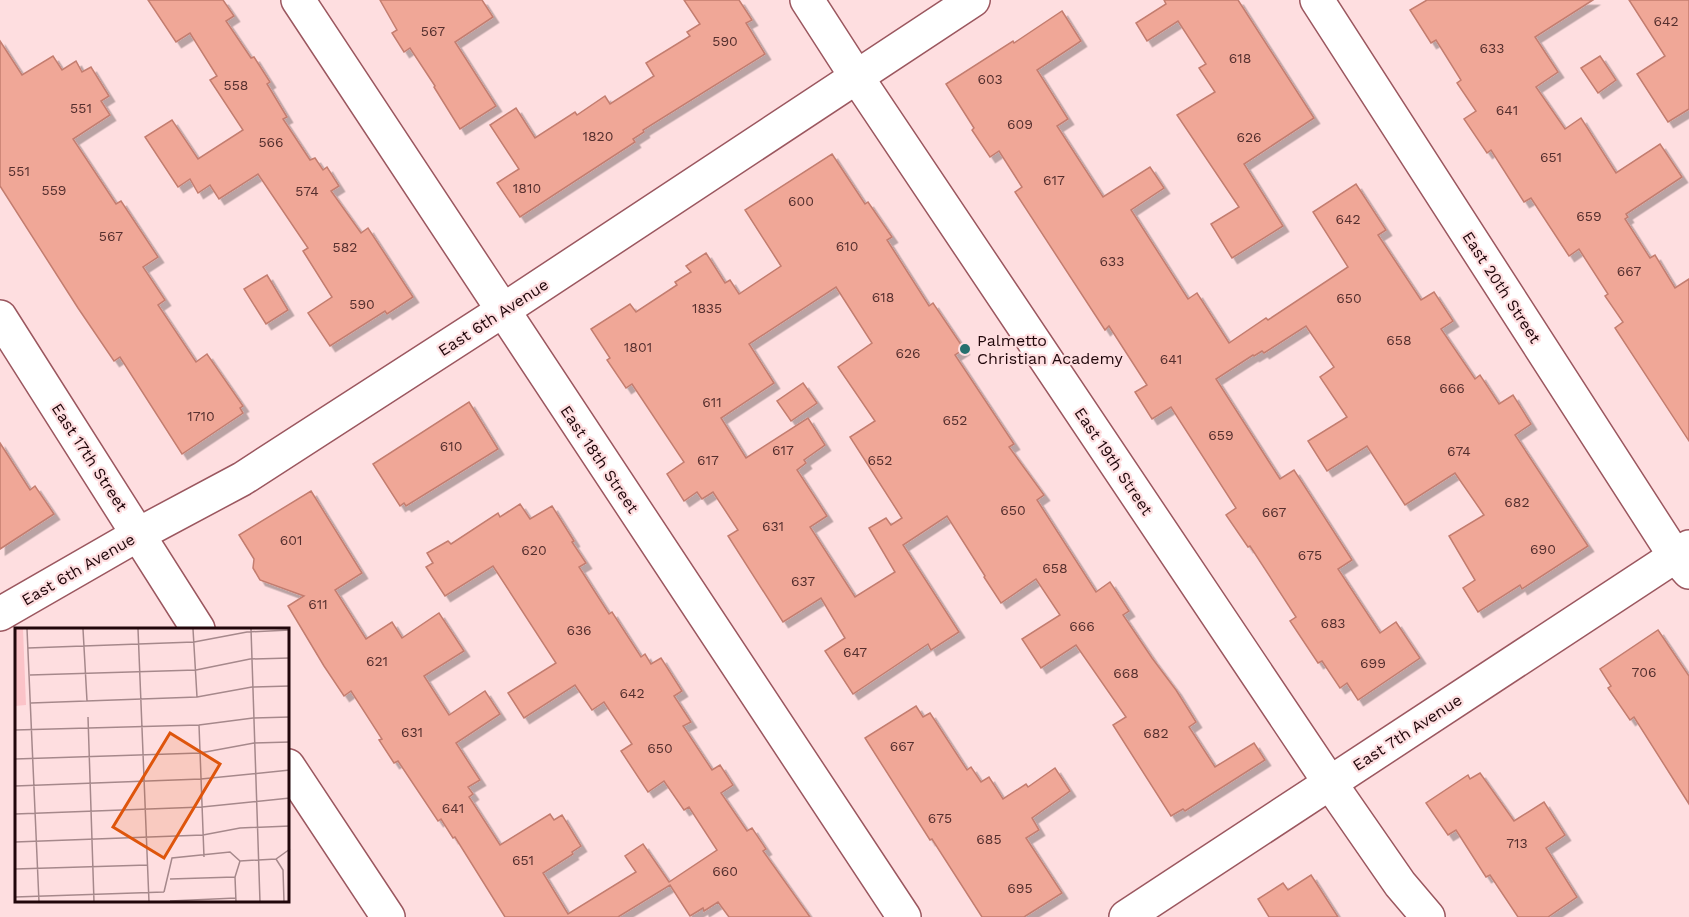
<svg xmlns="http://www.w3.org/2000/svg" width="1689" height="917" font-family="'Work Sans',sans-serif">
<style>
.building{fill:#f0a797;stroke:#c37d6f;stroke-width:1.5;fill-rule:evenodd;filter:url(#shadow)}
.lines{fill:none;stroke-linecap:round;stroke-linejoin:round}
.minor-casing{stroke:#9b575f;stroke-width:36}
.minor{stroke:#fff;stroke-width:33}
.poi-dot{fill:#26706e;stroke:#fedee0;stroke-width:2}
.labels{text-anchor:middle;stroke-width:4.5;stroke-linejoin:round;paint-order:stroke}
.number-label{font-size:14px;fill:#552f2e}
.street-label{font-size:16px;fill:#21070b;stroke:#fedee0}
.poi-label{font-size:16px;fill:#21070b;stroke:#fedee0;text-anchor:start}
.inset-road{fill:none;stroke:#a6888b;stroke-width:1.5}
.view{fill:#de550c;fill-opacity:0.15;stroke:#de550c;stroke-width:3}
.inset-edge{fill:none;stroke:#21070b;stroke-width:3}
</style>
<defs>
<filter id="shadow"><feDropShadow dx="5.5" dy="5.5" stdDeviation="0" flood-color="#0004"/></filter>
</defs>
<rect width="100%" height="100%" fill="#fedee0"/>
<g class="building">
<polygon points="148,0 223,0 234,16 226,21 251,58 254,57 270,82 267,84 287,117 283,119 310,160 315,158 323,170 327,167 339,186 331,191 361,233 368,228 413,297 387,314 385,311 330,346 308,313 332,297 303,251 308,248 258,174 219,199 210,185 198,193 190,179 178,187 145,137 172,120 198,159 243,130 210,80 217,76 190,33 176,42"/>
<polygon points="380,0 482,0 493,17 455,42 496,106 460,129 434,87 435,86 410,48 404,52 392,33 397,30"/>
<polygon points="684,0 739,0 752,20 746,23 765,54 643,130 644,132 633,139 635,142 520,217 497,183 519,169 490,125 516,108 535,138 575,112 577,115 605,96 610,104 654,76 646,63 690,36 687,32 700,24"/>
<polygon points="1164,0 1238,0 1314,118 1244,164 1283,226 1232,258 1211,224 1239,207 1177,115 1215,92 1199,68 1206,64 1178,21 1147,41 1136,23 1166,4"/>
<polygon points="1427,0 1593,0 1535,37 1558,72 1536,87 1565,129 1581,118 1616,173 1660,144 1682,177 1626,214 1628,217 1625,219 1650,258 1655,255 1675,288 1689,279 1689,441 1615,328 1623,322 1605,296 1608,294 1579,249 1569,256 1531,198 1524,202 1491,150 1487,153 1464,119 1476,111 1457,83 1461,80 1436,40 1431,43 1410,10"/>
<polygon points="1629,0 1689,0 1689,109 1668,122 1637,74 1665,56"/>
<polygon points="1062,11 1081,41 1037,70 1068,119 1057,126 1103,197 1150,167 1164,188 1131,210 1188,299 1197,293 1229,343 1266,318 1268,320 1348,267 1313,212 1356,184 1386,230 1378,235 1421,300 1434,292 1453,321 1441,329 1475,379 1480,375 1499,404 1513,395 1531,424 1515,435 1588,546 1522,589 1520,585 1478,612 1463,588 1475,580 1449,536 1484,515 1455,473 1405,505 1367,446 1327,471 1308,441 1347,417 1320,377 1334,367 1306,326 1264,353 1262,351 1254,356 1253,355 1216,379 1280,479 1294,470 1352,560 1338,569 1380,633 1396,622 1420,658 1358,700 1347,683 1340,688 1322,661 1318,663 1290,621 1296,617 1250,546 1248,547 1226,515 1236,508 1171,407 1152,419 1135,392 1147,385 1109,326 1105,330 1015,192 1022,187 999,151 990,157 972,130 974,128 946,84 1013,41 1014,43"/>
<polygon points="0,41 22,75 53,56 62,70 76,61 82,72 91,67 109,96 101,101 110,115 73,139 116,204 121,201 158,257 143,267 165,300 158,305 196,362 207,354 243,406 240,408 243,413 182,454 120,357 114,361 78,308 0,186"/>
<polygon points="1600,56 1616,80 1598,93 1581,68"/>
<path d="M832 154 865 204 868 202 892 237 887 240 929 306 933 303 964 349 955 355 1014 444 1009 447 1044 495 1037 500 1096 592 1110 582 1129 611 1123 615 1152 658 1176 690 1196 722 1189 727 1215 767 1254 743 1265 760 1185 811 1183 809 1171 816 1113 725 1126 717 1076 645 1041 668 1022 639 1060 615 1036 579 1001 603 984 577 985 576 947 516 903 545 959 632 931 650 928 644 853 694 825 651 845 638 821 598 783 622 728 536 738 530 713 492 702 499 697 492 684 501 667 474 684 462 632 384 626 388 607 360 610 358 591 329 630 304 636 312 677 285 675 282 691 272 686 266 706 253 725 283 730 280 739 294 781 266 745 210ZM836 287 872 343 838 367 875 421 850 437 902 518 891 525 886 518 869 528 895 572 855 597 810 527 827 516 797 470 806 463 804 460 825 445 808 418 746 458 721 418 774 383 749 344Z"/>
<polygon points="267,275 288,310 266,324 244,289"/>
<polygon points="803,383 817,403 791,421 777,401"/>
<polygon points="469,402 498,449 406,506 404,503 400,506 373,464"/>
<polygon points="0,443 30,490 35,486 54,514 0,549"/>
<polygon points="311,491 362,573 335,590 366,639 392,622 402,638 439,613 464,651 424,676 449,715 485,691 500,714 456,743 480,780 468,787 473,794 469,797 500,845 550,814 554,820 562,815 581,846 572,852 573,854 543,873 568,914 636,872 625,856 643,844 669,882 717,850 689,807 684,810 664,781 648,792 621,751 632,744 604,702 592,710 575,685 524,718 508,693 556,663 493,566 445,596 426,567 433,563 427,553 448,541 451,544 498,513 500,517 520,504 530,519 552,506 574,541 572,542 586,563 579,567 609,614 612,612 641,657 645,654 651,664 661,658 682,691 674,696 691,722 683,726 712,770 720,765 733,785 721,793 747,831 752,828 766,849 763,851 810,917 729,917 718,902 704,911 703,908 690,916 670,885 618,917 505,917 455,837 453,838 441,819 438,821 398,761 394,763 379,740 382,739 351,691 344,696 324,666 288,606 304,596 260,580 253,568 254,559 239,535"/>
<polygon points="1658,630 1689,676 1689,804 1634,717 1630,720 1608,688 1611,686 1600,669"/>
<polygon points="916,706 923,717 930,713 967,770 971,767 981,782 989,777 1003,799 1026,784 1028,787 1055,768 1070,791 1032,818 1039,830 1026,838 1062,893 1024,917 982,917 932,839 930,840 865,738"/>
<polygon points="1480,773 1514,821 1544,802 1565,835 1546,848 1577,897 1548,917 1518,917 1490,875 1486,877 1456,830 1448,835 1426,803 1468,775 1470,779"/>
<polygon points="1311,875 1338,917 1269,917 1258,899 1283,883 1288,890"/>
</g>
<g class="lines">
<defs>
<g id="minor">
<polyline points="298,0 904,917"/>
<polyline points="807,0 856,76 1330,783 1400,884 1428,917"/>
<polyline points="1317,0 1675,556 1689,572"/>
<polyline points="0,317 198,629"/>
<polyline points="0,614 139,534 242,479 502,311 973,0"/>
<polyline points="288,766 388,917"/>
<polyline points="1126,917 1689,547"/>
</g>
</defs>
<use href="#minor" class="minor-casing"/>
<use href="#minor" class="minor"/>
</g>
<circle class="poi-dot" cx="965" cy="349" r="6"/>
<g class="labels">
<g class="number-label">
<text x="1666" y="26">642</text>
<text x="433" y="36">567</text>
<text x="725" y="46">590</text>
<text x="1492" y="53">633</text>
<text x="1240" y="63">618</text>
<text x="990" y="84">603</text>
<text x="236" y="90">558</text>
<text x="81" y="113">551</text>
<text x="1507" y="115">641</text>
<text x="1020" y="129">609</text>
<text x="598" y="141">1820</text>
<text x="1249" y="142">626</text>
<text x="271" y="147">566</text>
<text x="1551" y="162">651</text>
<text x="19" y="176">551</text>
<text x="1054" y="185">617</text>
<text x="527" y="193">1810</text>
<text x="54" y="195">559</text>
<text x="307" y="196">574</text>
<text x="801" y="206">600</text>
<text x="1589" y="221">659</text>
<text x="1348" y="224">642</text>
<text x="111" y="241">567</text>
<text x="847" y="251">610</text>
<text x="345" y="252">582</text>
<text x="1112" y="266">633</text>
<text x="1629" y="276">667</text>
<text x="883" y="302">618</text>
<text x="1349" y="303">650</text>
<text x="362" y="309">590</text>
<text x="707" y="313">1835</text>
<text x="1399" y="345">658</text>
<text x="638" y="352">1801</text>
<text x="908" y="358">626</text>
<text x="1171" y="364">641</text>
<text x="1452" y="393">666</text>
<text x="712" y="407">611</text>
<text x="201" y="421">1710</text>
<text x="955" y="425">652</text>
<text x="1221" y="440">659</text>
<text x="451" y="451">610</text>
<text x="783" y="455">617</text>
<text x="1459" y="456">674</text>
<text x="708" y="465">617</text>
<text x="880" y="465">652</text>
<text x="1517" y="507">682</text>
<text x="1013" y="515">650</text>
<text x="1274" y="517">667</text>
<text x="773" y="531">631</text>
<text x="291" y="545">601</text>
<text x="1543" y="554">690</text>
<text x="534" y="555">620</text>
<text x="1310" y="560">675</text>
<text x="1055" y="573">658</text>
<text x="803" y="586">637</text>
<text x="318" y="609">611</text>
<text x="1333" y="628">683</text>
<text x="1082" y="631">666</text>
<text x="579" y="635">636</text>
<text x="855" y="657">647</text>
<text x="377" y="666">621</text>
<text x="1373" y="668">699</text>
<text x="1644" y="677">706</text>
<text x="1126" y="678">668</text>
<text x="632" y="698">642</text>
<text x="412" y="737">631</text>
<text x="1156" y="738">682</text>
<text x="902" y="751">667</text>
<text x="660" y="753">650</text>
<text x="453" y="813">641</text>
<text x="940" y="823">675</text>
<text x="989" y="844">685</text>
<text x="1517" y="848">713</text>
<text x="523" y="865">651</text>
<text x="725" y="876">660</text>
<text x="1020" y="893">695</text>
</g>
<g class="street-label">
<text transform="translate(1502 287) rotate(57)" y="6">East 20th Street</text>
<text transform="translate(493 317) rotate(-33)" y="6">East 6th Avenue</text>
<text transform="translate(90 457) rotate(57)" y="6">East 17th Street</text>
<text transform="translate(600 459) rotate(56)" y="6">East 18th Street</text>
<text transform="translate(1114 461) rotate(56)" y="6">East 19th Street</text>
<text transform="translate(78 569) rotate(-30)" y="6">East 6th Avenue</text>
<text transform="translate(1407 732) rotate(-33)" y="6">East 7th Avenue</text>
</g>
<g class="poi-label">
<text x="977" y="346">Palmetto<tspan x="977" dy="18">Christian Academy</tspan></text>
</g>
</g>
<g transform="translate(15 628)">
<rect width="274" height="274" fill="#fedee0"/>
<path d="M0 1H8L11 77 0 78Z" fill="#fbc3c8"/>
<path class="inset-road" d="M12 1 24 274M68 1 72 73M123 1 134 274M178 1 182 69M236 1 245 274M13 20 179 14 232 4 275 2M15 47 181 42 235 31 275 30M16 75 182 69 237 59 275 58M73 89 79 274M238 90 275 89M184 97 189 229M0 102 184 97 238 90M0 131 185 125 239 115 275 114M0 158 186 151 275 142M0 186 187 179 275 170M0 214 188 207 225 200 275 198M261 231 268 242 269 274M0 241 133 237M155 251 220 249M149 264 157 230 215 224 225 233 261 231 275 221M0 269 149 264M155 273 221 270M221 274 220 249 225 233"/>
<path class="view" d="M155 105 205 136 149 230 98 199Z"/>
<rect width="274" height="274" class="inset-edge"/>
</g>
</svg>
